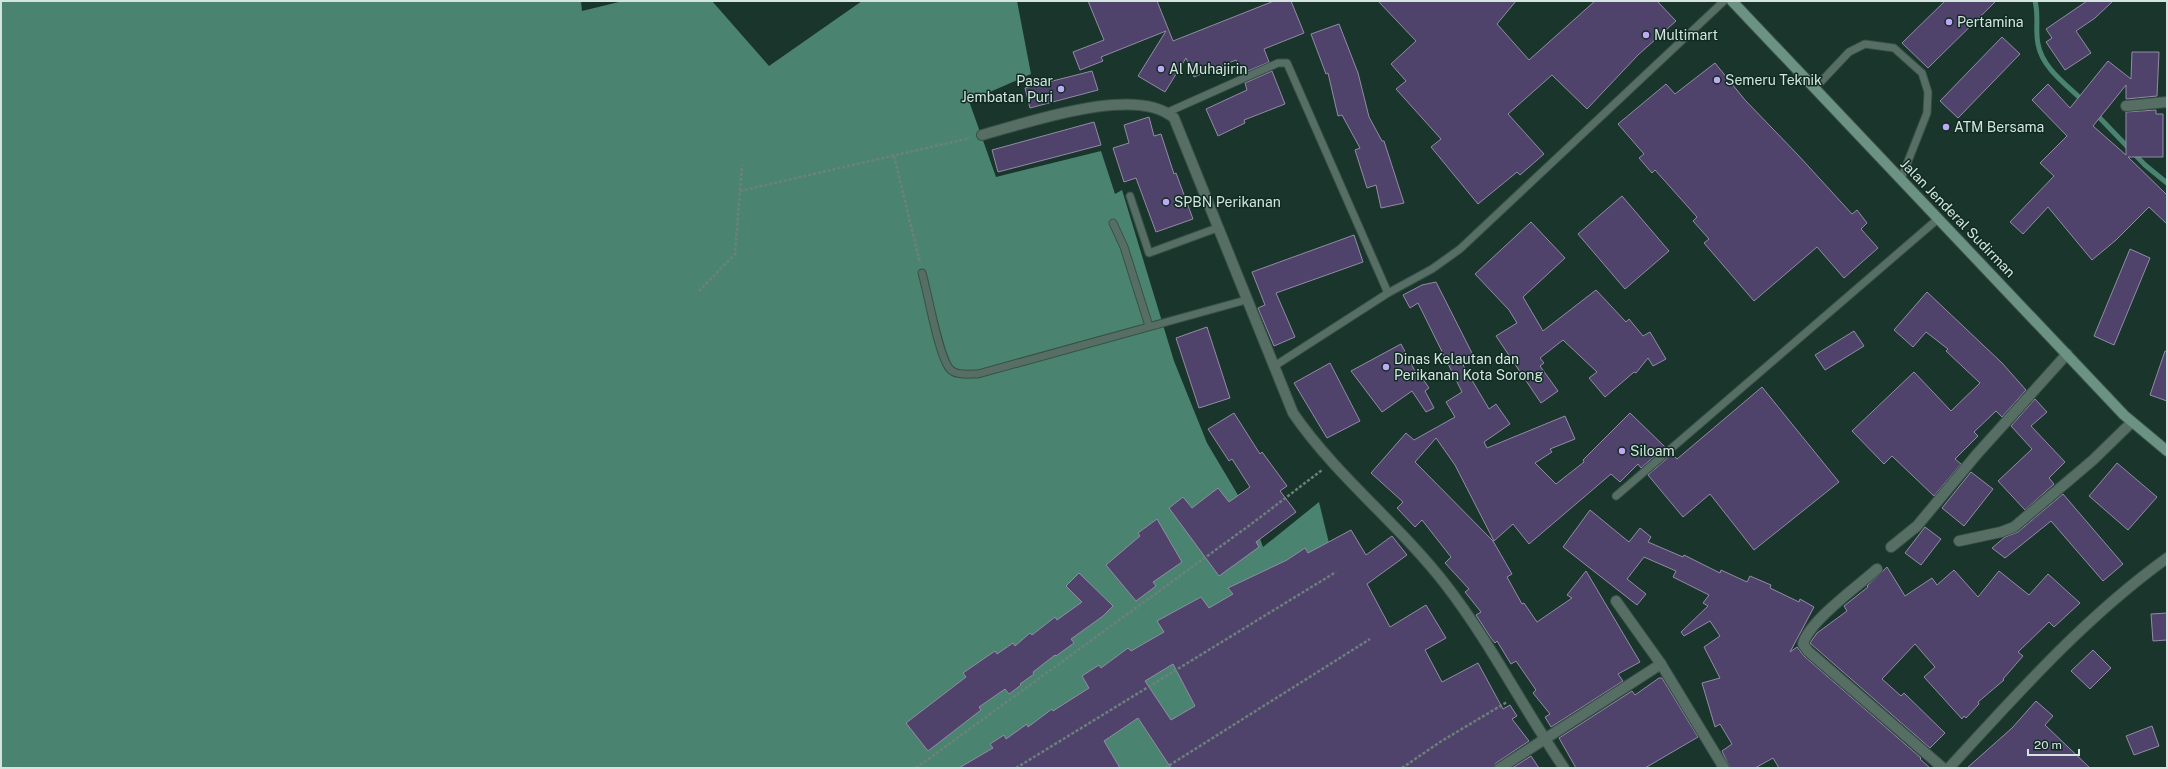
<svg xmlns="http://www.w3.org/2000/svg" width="2168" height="769" font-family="'Public Sans',sans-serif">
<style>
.water{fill:#4a8471}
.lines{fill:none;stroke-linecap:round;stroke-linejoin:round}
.stream{stroke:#4a8471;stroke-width:5}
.building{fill:#4f436c;stroke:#928ba4;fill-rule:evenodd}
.lane-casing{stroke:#385148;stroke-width:9}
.street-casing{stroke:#385148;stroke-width:12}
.secondary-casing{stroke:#385148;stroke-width:12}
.path{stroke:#6b8179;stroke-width:2.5;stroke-dasharray:3 2;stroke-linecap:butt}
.lane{stroke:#576e65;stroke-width:7}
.street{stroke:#576e65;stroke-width:10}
.secondary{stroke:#6c9284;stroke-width:10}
.poi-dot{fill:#bfa9f4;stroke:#102b22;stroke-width:1.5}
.labels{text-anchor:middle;stroke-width:3;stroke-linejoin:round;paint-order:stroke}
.poi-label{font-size:14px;fill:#d4e4de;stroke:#102b22;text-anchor:start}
.street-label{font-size:14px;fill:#d4e4de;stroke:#102b22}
</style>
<rect width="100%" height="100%" fill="#1a352c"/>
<polygon class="water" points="1,1 581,1 582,11 623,1 712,1 769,66 862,1 1017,1 1031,74 969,101 996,177 1101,151 1115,194 1122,190 1174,361 1207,443 1254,522 1263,547 1319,502 1336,572 1463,768 1,768"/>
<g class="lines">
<g class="stream">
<path d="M2035 1C2039 15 2035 30 2038 44 2042 68 2067 85 2083 101"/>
<polyline points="2096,114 2145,165 2167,183"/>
</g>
</g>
<g class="building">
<polygon points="1088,1 1157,1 1173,41 1274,1 1291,1 1304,33 1264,49 1269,62 1241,74 1236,60 1194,77 1186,58 1165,92 1138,76 1166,31 1101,57 1103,61 1080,70 1073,52 1104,40"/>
<polygon points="1378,1 1516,1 1497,24 1529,60 1595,1 1657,1 1676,21 1638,55 1587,109 1552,75 1508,114 1544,154 1520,175 1517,172 1478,204 1431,147 1441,139 1396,89 1406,81 1391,64 1416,41"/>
<polygon points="1945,1 1996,1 1928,68 1902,43"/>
<polygon points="2087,1 2113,1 2095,18 2076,31 2091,53 2065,70 2046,42 2052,38 2046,29"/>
<polygon points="1339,24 1358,73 1369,117 1382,141 1384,141 1404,203 1381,208 1376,185 1367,188 1355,150 1360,148 1342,115 1338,116 1328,73 1326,74 1311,34"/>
<polygon points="2002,37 2020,54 1958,118 1940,101"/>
<polygon points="2132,52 2159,52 2157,96 2126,99 2126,85 2093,126 2126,155 2126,112 2156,110 2156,114 2163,114 2163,157 2128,157 2167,195 2167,224 2149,207 2116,240 2092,260 2048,207 2023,234 2010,222 2054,176 2040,163 2067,136 2032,100 2048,84 2070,108 2108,61 2131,79"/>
<polygon points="1715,63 1745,100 1798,155 1852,214 1857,210 1867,223 1861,229 1878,248 1844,278 1817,247 1754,301 1704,243 1709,239 1693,221 1697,217 1655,170 1652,173 1639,158 1644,154 1618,124 1666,84 1675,94"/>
<polygon points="1092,71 1098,90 1030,108 1025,88"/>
<polygon points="1272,71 1285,104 1244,120 1245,123 1218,136 1206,109 1247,90 1245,83"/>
<polygon points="1149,117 1154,136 1161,134 1174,174 1176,173 1193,219 1156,232 1136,178 1124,182 1113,148 1129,143 1124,125"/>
<polygon points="1094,122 1101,145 998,172 992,150"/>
<polygon points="1622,196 1669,251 1625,289 1578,234"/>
<polygon points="1531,222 1565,258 1523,297 1543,331 1596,290 1626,322 1629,319 1643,336 1650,332 1666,359 1653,366 1648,358 1636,373 1634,372 1605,397 1589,378 1597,372 1563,340 1540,358 1544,363 1540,366 1558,391 1541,403 1496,336 1517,323 1509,310 1475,274"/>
<polygon points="1354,235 1363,262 1276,293 1295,337 1274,346 1258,308 1265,305 1252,272"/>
<polygon points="2130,249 2150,258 2114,345 2094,336"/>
<polygon points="1436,282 1475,359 1463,365 1489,409 1496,404 1510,424 1484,442 1487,448 1565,416 1575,439 1550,449 1552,452 1535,463 1556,484 1584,462 1583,460 1630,413 1665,447 1641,468 1638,464 1620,482 1611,474 1529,544 1513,524 1494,541 1455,465 1436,438 1415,462 1493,541 1512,574 1507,577 1522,604 1524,603 1537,622 1572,598 1567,595 1586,571 1640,662 1618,674 1623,681 1551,727 1545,717 1550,714 1533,693 1536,690 1516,661 1511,664 1497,641 1495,643 1491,638 1476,615 1481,612 1465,592 1469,589 1445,563 1451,557 1422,520 1415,527 1397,508 1403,502 1371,473 1406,433 1414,440 1455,417 1446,402 1462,392 1418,303 1410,308 1403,295 1422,285"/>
<polygon points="1927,292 2002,363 2026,390 2002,417 1996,411 1974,432 1978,436 1955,459 1961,464 1934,496 1892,456 1884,464 1852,431 1914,372 1951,411 1980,383 1946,351 1948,349 1926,332 1913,347 1894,330"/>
<polygon points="1207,327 1230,398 1199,408 1176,338"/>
<polygon points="1854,331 1864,346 1825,370 1815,355"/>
<polygon points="1401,344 1417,375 1419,373 1429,388 1425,391 1434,408 1426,412 1412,391 1382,412 1351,371"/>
<polygon points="2165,351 2167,351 2167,401 2150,395"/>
<polygon points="1330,363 1360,421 1327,438 1294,383"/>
<polygon points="1762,387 1839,482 1754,550 1710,494 1683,517 1648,475 1672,454 1677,459"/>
<polygon points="2035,399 2047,412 2031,426 2065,462 2049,478 2054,484 2025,510 1998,481 2032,449 2011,426"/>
<polygon points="1234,413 1260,454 1262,452 1287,486 1280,491 1296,512 1256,542 1259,547 1219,576 1169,508 1183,497 1192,508 1218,488 1229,502 1250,487 1232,459 1229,461 1208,429"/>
<polygon points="2117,463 2157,497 2128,530 2089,496"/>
<polygon points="1971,472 1993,489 1964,526 1942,508"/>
<polygon points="2063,494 2123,564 2103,581 2051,521 2005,558 1992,548 2005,537 2018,532"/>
<polygon points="1590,510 1629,542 1640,528 1651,537 1648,542 1683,557 1684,555 1720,573 1721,570 1747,582 1750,576 1771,585 1770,588 1799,602 1800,599 1814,607 1790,652 1797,647 1804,656 1921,758 1920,759 1930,768 1779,768 1773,758 1755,768 1730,768 1722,751 1732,744 1720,724 1715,727 1702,683 1720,678 1704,647 1720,636 1710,621 1684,636 1681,632 1708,606 1703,603 1709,595 1673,577 1676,571 1644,557 1627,579 1646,594 1637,605 1563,547"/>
<polygon points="1157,519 1182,562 1153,582 1156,586 1136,601 1106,565 1140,536 1138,533"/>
<polygon points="1925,527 1941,539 1921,565 1905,553"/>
<path d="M1351 530 1366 555 1392 536 1407 555 1367 584 1390 627 1426 605 1446 638 1425 650 1442 682 1478 663 1503 709 1510 705 1517 716 1512 719 1529 741 1496 763 1494 768H1171L1138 718 1104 741 1120 768H959L993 748 990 744 1004 735 1006 739 1027 724 1028 727 1052 709 1053 711 1089 688 1082 676 1099 665 1101 668 1128 648 1131 651 1164 632 1157 621 1201 597 1209 608 1233 594 1228 588 1287 560 1305 548 1308 553ZM1173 664 1195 706 1171 720 1145 681Z"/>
<polygon points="1887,567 1905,596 1932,578 1937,585 1954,570 1978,597 1999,571 2029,595 2048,574 2080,603 2054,627 2049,622 2018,652 2023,656 2003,679 2004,680 1978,702 1979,704 1966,718 1964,716 1962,719 1924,677 1935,667 1915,644 1882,679 1901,696 1904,693 1945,733 1930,748 1810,643 1817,633 1847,611 1844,606 1868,587 1867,586"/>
<polygon points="1079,573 1113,606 1103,616 1071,639 1074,643 1056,656 1055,655 1033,672 1034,674 1020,684 1021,685 1009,694 1005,689 979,707 981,710 928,751 906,723 966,677 963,673 995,651 997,654 1013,643 1015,646 1030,633 1032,635 1055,617 1057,620 1082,602 1066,586"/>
<polygon points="2167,613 2167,640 2153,641 2151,614"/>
<polygon points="2093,650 2111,668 2090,689 2071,671"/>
<polygon points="1659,678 1662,678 1698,737 1645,768 1576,768 1559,738 1632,691 1635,695"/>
<polygon points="2036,701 2053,716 2045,725 2090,768 1967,768 2012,728"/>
<polygon points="2152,726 2159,746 2134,755 2126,736"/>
<polygon points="1531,756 1539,768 1512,768"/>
</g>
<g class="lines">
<defs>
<g id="lane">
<polyline points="1815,88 1849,52 1865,44 1894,48 1922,73 1928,92 1927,113 1901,179"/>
<polyline points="1168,112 1278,63 1287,63 1388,293"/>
<polyline points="1130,196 1149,253 1217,228"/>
<polyline points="1113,223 1124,247 1149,326"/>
<path d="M922 273C928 293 938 353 949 368 955 376 968 374 978 374L1246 300"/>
<polyline points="1273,367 1388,293 1432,269 1460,249 1724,1"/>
<polyline points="1616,496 1939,218"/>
</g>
<g id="street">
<polyline points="2126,106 2167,102"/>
<path d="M982 135C1027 123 1136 84 1174 118L1293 413C1337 477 1399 524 1446 585 1490 642 1523 708 1564 768"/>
<polyline points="1959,541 2001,532 2014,527 2093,460 2132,422"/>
<polyline points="1891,547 1917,526 1977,454 2067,354"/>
<path d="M1877 569C1858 586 1809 621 1803 644L1808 651 1943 768"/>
<polyline points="1616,601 1661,664 1724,768"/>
<polyline points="1500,768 1661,664"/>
<path d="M1949 768C2018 693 2085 617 2167 558"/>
</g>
<polyline id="secondary" points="1732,1 2124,415 2167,451"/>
</defs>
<use href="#lane" class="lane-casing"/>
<use href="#street" class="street-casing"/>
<use href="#secondary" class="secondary-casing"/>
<g class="path">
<polyline points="894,156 920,263"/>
<polyline points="740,191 970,138"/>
<polyline points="699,291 735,254 742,165"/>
<polyline points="916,768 1254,522 1322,470"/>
<polyline points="1016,768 1336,572"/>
<polyline points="1165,768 1370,639"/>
<polyline points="1402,768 1440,742 1507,702"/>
</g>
<use href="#lane" class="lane"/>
<use href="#street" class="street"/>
<use href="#secondary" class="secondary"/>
</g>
<g class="poi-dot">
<circle cx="1949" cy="22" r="4"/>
<circle cx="1646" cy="35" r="4"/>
<circle cx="1161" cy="69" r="4"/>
<circle cx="1717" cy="80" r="4"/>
<circle cx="1061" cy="89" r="4"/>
<circle cx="1946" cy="127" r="4"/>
<circle cx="1166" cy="202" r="4"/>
<circle cx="1386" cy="367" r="4"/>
<circle cx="1622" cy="451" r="4"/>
</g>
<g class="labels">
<g class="poi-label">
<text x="1957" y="27">Pertamina</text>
<text x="1654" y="40">Multimart</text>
<text x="1169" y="74">Al Muhajirin</text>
<text x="1725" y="85">Semeru Teknik</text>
<text x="1053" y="86" text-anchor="end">Pasar<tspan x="1053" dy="16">Jembatan Puri</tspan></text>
<text x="1954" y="132">ATM Bersama</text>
<text x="1174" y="207">SPBN Perikanan</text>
<text x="1394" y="364">Dinas Kelautan dan<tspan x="1394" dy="16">Perikanan Kota Sorong</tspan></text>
<text x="1630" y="456">Siloam</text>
</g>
<g class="street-label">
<text transform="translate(1958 218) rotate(46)" y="5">Jalan Jenderal Sudirman</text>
</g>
</g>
<rect width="2168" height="769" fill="none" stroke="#d4e4de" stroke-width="4"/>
<path d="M2028 749v6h51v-6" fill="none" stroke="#d4e4de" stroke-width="2"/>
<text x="2034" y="749" font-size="12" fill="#d4e4de" stroke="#102b22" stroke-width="3" paint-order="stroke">20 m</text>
</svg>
